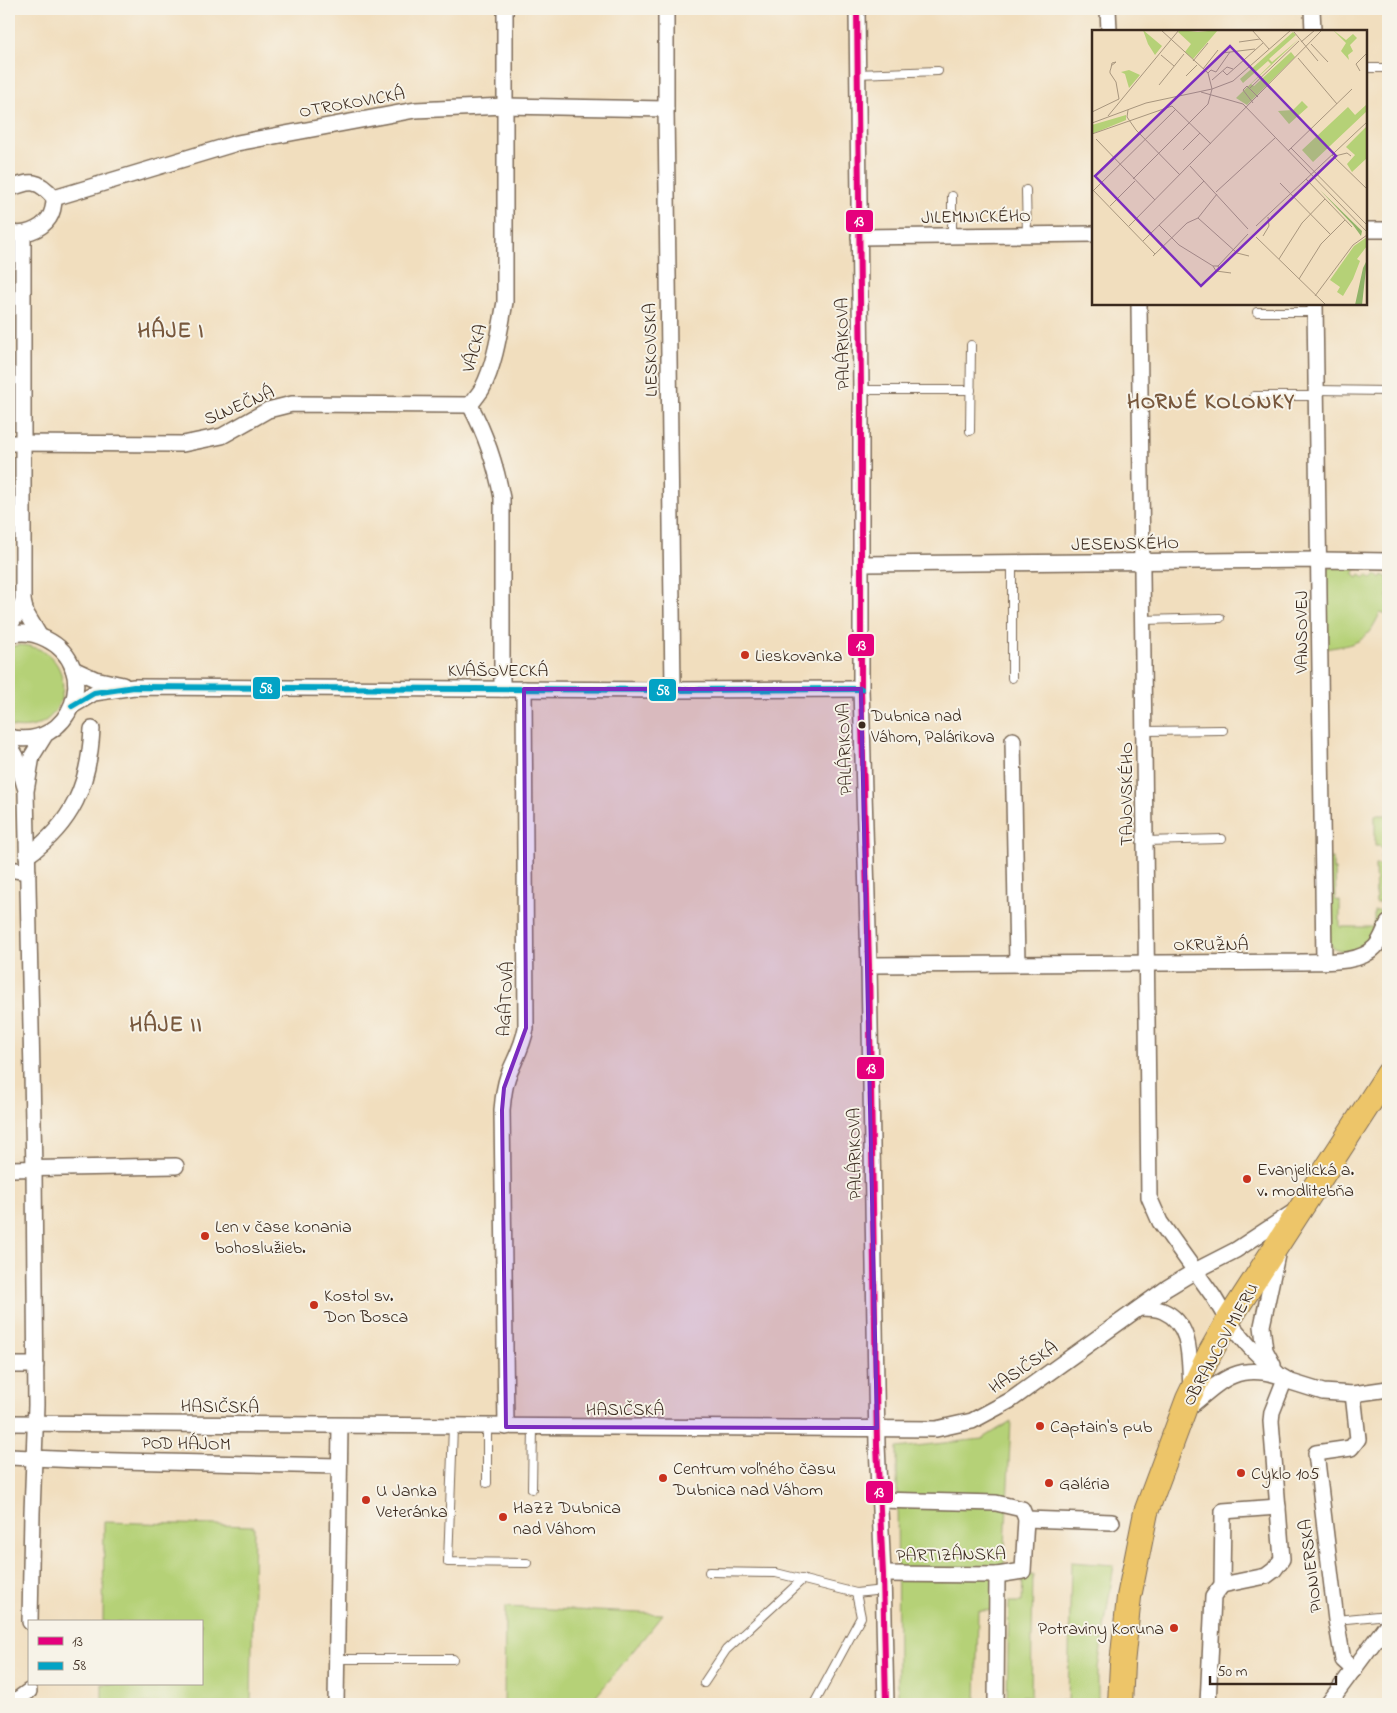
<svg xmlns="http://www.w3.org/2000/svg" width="1397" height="1713" font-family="'Indie Flower',sans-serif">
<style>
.green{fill:#b5d177;stroke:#787e4a}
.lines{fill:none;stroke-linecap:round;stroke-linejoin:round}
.service-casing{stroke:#7b6956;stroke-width:10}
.minor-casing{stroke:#7b6956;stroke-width:18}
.primary-casing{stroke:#7b6956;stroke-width:26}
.service{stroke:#fff;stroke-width:8}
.minor{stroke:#fff;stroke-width:15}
.primary{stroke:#edc569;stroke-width:24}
.bus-1-casing{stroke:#f7f3e8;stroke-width:10}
.bus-2-casing{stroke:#f7f3e8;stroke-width:10}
.bus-1{stroke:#e5007d;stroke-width:6}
.bus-2{stroke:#03a3c5;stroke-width:6}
.marked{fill:#7b2cbf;fill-opacity:0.2;stroke:#7b2cbf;stroke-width:4;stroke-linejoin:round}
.poi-dot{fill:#c8321e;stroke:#f7f3e8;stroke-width:2}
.bus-dot{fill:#3b2a1e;stroke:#f7f3e8;stroke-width:2}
.labels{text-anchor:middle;stroke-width:4;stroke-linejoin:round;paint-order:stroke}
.bus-label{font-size:17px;fill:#3b2a1e;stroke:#f7f3e8;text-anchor:start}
.street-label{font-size:18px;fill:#3b2a1e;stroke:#f7f3e8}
.poi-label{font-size:18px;fill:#3b2a1e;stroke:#f7f3e8;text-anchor:start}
.district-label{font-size:22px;font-weight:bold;letter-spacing:1px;fill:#78583d;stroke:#f7f3e8}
.inset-road{fill:none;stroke:#a8967e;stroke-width:1}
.view{fill:#7b2cbf;fill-opacity:0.15;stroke:#7b2cbf;stroke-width:2.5}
.inset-edge{fill:none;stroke:#3b2a1e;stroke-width:2.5}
.line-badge{stroke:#f7f3e8;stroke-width:2}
.badge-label{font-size:14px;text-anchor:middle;font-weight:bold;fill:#fff}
</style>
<rect width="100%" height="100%" fill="#f7f3e8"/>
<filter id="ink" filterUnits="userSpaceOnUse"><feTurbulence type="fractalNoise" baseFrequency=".02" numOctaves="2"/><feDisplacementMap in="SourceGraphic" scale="10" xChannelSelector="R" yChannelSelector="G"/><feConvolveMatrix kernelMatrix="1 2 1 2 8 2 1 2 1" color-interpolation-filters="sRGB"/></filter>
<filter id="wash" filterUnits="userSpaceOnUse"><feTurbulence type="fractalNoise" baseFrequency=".0096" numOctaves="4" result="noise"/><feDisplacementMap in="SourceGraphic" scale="20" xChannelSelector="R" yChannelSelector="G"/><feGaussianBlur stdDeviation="1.12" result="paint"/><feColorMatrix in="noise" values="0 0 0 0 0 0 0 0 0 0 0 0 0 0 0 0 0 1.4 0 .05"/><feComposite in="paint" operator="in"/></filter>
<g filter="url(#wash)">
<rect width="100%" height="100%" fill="#f1debe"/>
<g class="green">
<path d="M1359 565 1353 574 1358 578 1360 575 1365 578 1367 575 1372 579 1375 575 1380 578 1382 575 1388 578V612L1387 615 1380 613C1366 644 1356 644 1324 649L1326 572 1331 567Z"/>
<path d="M19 645C85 647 72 741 9 726V647Z"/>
<polygon points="1375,815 1388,815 1388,848 1381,848 1380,846 1375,846"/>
<polygon points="1381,854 1388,854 1388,884 1383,895 1388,895 1388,902 1376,903 1375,865 1381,865"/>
<path d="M1333 858V870H1335L1336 897 1333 899 1340 901V927H1374V911L1388 910C1385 936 1353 965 1329 944L1327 859Z"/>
<polygon points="1011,1421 1002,1610 978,1611 976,1704 898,1704 897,1448 982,1439"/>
<polygon points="104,1522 254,1526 251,1704 102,1704 102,1684 201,1684 201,1622 103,1622"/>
<polygon points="1071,1562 1114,1565 1098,1668 1098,1704 1059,1704 1059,1701 1068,1701"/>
<polygon points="1023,1575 1033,1575 1031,1696 1022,1696 1022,1704 1007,1704 1009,1602 1022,1602"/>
<polygon points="505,1607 663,1614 590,1704 504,1704"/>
</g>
</g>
<g filter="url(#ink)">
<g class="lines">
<defs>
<g id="service">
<polyline points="1366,68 1388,68"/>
<polyline points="857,74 938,71"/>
<polyline points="1026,190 1027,235"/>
<polyline points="952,196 952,236"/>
<polyline points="1257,312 1315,312"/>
<polyline points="861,390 971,390"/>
<polyline points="1316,390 1388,391"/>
<polyline points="1254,396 1316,396"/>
<polyline points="970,431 971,345"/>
<polyline points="1012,563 1012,678"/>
<polyline points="1143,620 1220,618"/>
<polyline points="1145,731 1223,730"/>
<polyline points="1145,841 1222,839"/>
<polyline points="453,1427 448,1562 527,1563"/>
<polyline points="487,1483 487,1427"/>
<polyline points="532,1489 533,1427"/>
<polyline points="709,1572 776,1573 856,1593 883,1590"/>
<polyline points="1336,1620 1388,1615"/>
<polyline points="336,1659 453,1659"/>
<polyline points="704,1683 726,1650 803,1579"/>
<polyline points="814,1704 861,1617 856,1593"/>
</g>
<g id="minor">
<polyline points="666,9 666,109 673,690"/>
<polyline points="857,9 861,390 861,689 869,965 877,1445 883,1574 886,1704"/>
<polyline points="1108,9 1109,31"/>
<polyline points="1312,9 1313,31"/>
<path d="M9 189C31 180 38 179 54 198 54 205 53 212 49 218 41 230 22 237 9 232"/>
<polyline points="54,198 237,143 415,110 505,106 666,109"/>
<polyline points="1366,230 1388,230"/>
<polyline points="23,234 23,601 26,613 39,635"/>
<polyline points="859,237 1093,234"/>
<polyline points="1139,304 1149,1197 1160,1222 1213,1296 1228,1321 1249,1346 1279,1375 1291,1382 1323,1392 1353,1394 1388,1389"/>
<polyline points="1315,304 1324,961"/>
<polyline points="9,443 183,444 222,436 268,410 292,404 470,405"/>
<polyline points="862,564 1320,560 1388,561"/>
<polyline points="9,627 17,614 23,601"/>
<path d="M9 635C22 631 34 633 46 639 103 667 71 752 9 737"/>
<polyline points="73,669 95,679 123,685"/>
<path d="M502 689V498C496 465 486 435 470 405 474 400 478 395 482 389 495 365 500 329 505 302V9"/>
<polyline points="72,706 94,693 134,687 673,690 861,689"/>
<polyline points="1013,740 1017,964"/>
<polyline points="9,744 16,756 25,787"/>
<path d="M27 856C73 823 89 785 92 729"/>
<polyline points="9,869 28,872"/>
<path d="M869 965 1300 962C1322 961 1359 965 1375 947 1381 941 1384 931 1388 923"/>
<polyline points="9,1169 176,1166"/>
<path d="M1140 1308C1147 1308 1156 1308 1163 1311 1193 1324 1189 1361 1191 1388"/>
<polyline points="9,1365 36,1365"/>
<polyline points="1273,1365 1265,1350 1262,1326 1277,1255"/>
<polyline points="1353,1394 1358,1439 1351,1448 1316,1453 1336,1620 1343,1660 1354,1670"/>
<path d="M1187 1409C1219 1383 1234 1363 1277 1375"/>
<polyline points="9,1423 936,1429 972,1421 1011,1400 1167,1288 1195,1271 1236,1250 1292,1213"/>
<path d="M506 1427 502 1110C503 1099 504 1087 508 1076 515 1059 523 1046 526 1028L524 689"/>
<polyline points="9,1457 78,1460 339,1466"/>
<polyline points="879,1500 996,1503 1022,1509 1026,1519 1023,1571 997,1575 883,1574"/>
<polyline points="1026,1519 1112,1522"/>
<polyline points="1222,1585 1266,1576 1274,1570 1282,1559 1271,1421 1272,1412 1285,1379"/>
<polyline points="30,1622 32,1513 36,1405 34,1169 26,791 32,756 45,735"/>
<polyline points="11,1704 29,1691"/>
<polyline points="336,1704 340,1426"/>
<polyline points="996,1704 997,1575"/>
<polyline points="1208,1704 1213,1597 1222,1585 1223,1511 1278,1507"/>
<polyline points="1328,1704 1388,1623"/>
</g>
<polyline id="primary" points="1120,1704 1122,1664 1129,1597 1146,1512 1188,1399 1210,1353 1228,1321 1388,1074"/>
</defs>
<use href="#service" class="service-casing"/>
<use href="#minor" class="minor-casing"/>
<use href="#primary" class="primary-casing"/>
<use href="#service" class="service"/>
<use href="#minor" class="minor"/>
<use href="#primary" class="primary"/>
<defs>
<polyline id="bus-1" points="857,9 861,390 861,689 869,965 877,1445 883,1574 886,1704"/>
<polyline id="bus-2" points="72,706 94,693 134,687 673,690 861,689"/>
</defs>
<use href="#bus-1" class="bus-1-casing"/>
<use href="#bus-2" class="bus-2-casing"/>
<use href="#bus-1" class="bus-1"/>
<use href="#bus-2" class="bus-2"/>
</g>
</g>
<path class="marked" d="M524 689H861L877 1428 506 1427 502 1110 504 1088 526 1028Z"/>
<g class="poi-dot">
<circle cx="745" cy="655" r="5"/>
<circle cx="1247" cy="1179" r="5"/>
<circle cx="205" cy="1236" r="5"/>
<circle cx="314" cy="1305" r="5"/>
<circle cx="1040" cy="1426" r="5"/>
<circle cx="1241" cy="1473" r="5"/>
<circle cx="663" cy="1478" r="5"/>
<circle cx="1049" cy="1483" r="5"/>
<circle cx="366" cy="1500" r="5"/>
<circle cx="503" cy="1517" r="5"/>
<circle cx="1174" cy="1628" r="5"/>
</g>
<circle class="bus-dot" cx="862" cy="725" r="4.5"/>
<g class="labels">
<g class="bus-label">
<text x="871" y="721">Dubnica nad<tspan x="871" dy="21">Váhom, Palárikova</tspan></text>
</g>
<g class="street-label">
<text transform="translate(352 102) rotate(-10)" y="6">OTROKOVICKÁ</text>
<text transform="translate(976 216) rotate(-1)" y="6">JILEMNICKÉHO</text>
<text transform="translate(842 344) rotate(-91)" y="6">PALÁRIKOVA</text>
<text transform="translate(474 348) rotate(-74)" y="6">VÁCKA</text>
<text transform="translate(650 350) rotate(-91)" y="6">LIESKOVSKA</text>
<text transform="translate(239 405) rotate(-23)" y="6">SLNEČNÁ</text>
<text transform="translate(1125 543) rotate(-1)" y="6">JESENSKÉHO</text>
<text transform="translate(1301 632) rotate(-90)" y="6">VANSOVEJ</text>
<text x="498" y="676">KVÁŠOVECKÁ</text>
<text transform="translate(844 749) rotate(-92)" y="6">PALÁRIKOVA</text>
<text transform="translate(1126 794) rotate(-90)" y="6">TAJOVSKÉHO</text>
<text x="1211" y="950">OKRUŽNÁ</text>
<text transform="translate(505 999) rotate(-87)" y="6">AGÁTOVÁ</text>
<text transform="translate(854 1154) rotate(-91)" y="6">PALÁRIKOVA</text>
<text transform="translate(1220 1344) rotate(-61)" y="6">OBRANCOV MIERU</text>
<text transform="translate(1023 1367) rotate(-34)" y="6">HASIČSKÁ</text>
<text transform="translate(220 1406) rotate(1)" y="6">HASIČSKÁ</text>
<text x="625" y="1415">HASIČSKÁ</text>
<text transform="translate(186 1443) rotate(1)" y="6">POD HÁJOM</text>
<text transform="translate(951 1554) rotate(-1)" y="6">PARTIZÁNSKA</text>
<text transform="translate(1310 1566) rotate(-97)" y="6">PIONIERSKA</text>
</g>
<g class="poi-label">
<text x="755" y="661">Lieskovanka</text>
<text x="1257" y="1175">Evanjelická a.<tspan x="1257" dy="21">v. modlitebňa</tspan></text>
<text x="215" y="1232">Len v čase konania<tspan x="215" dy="21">bohoslužieb.</tspan></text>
<text x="324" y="1301">Kostol sv.<tspan x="324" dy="21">Don Bosca</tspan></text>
<text x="1050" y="1432">Captain's pub</text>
<text x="673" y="1474">Centrum voľného času<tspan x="673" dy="21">Dubnica nad Váhom</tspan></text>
<text x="1251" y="1479">Cyklo 105</text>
<text x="1059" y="1489">Galéria</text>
<text x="376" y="1496">U Janka<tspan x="376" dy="21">Veteránka</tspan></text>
<text x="513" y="1513">HaZZ Dubnica<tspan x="513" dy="21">nad Váhom</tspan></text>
<text x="1164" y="1634" text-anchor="end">Potraviny Koruna</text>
</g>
<g class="district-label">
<text x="171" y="337">HÁJE I</text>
<text x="1211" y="408">HORNÉ KOLONKY</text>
<text x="166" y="1031">HÁJE II</text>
</g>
</g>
<g transform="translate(1092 30)">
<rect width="275" height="275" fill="#f1debe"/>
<path d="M51 0 70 16 63 25 56 14ZM88 0 106 2 126 0 101 29 93 22 99 14 86 2ZM241 0 254 10 261 4 265 8 258 15 261 21 256 25 257 30 249 21 254 13ZM201 2 204 5 177 29 180 32 207 9 159 54 162 56 199 22 203 27 155 75 144 68 179 34 176 31 151 53 148 49ZM37 40 48 45 37 58 33 44 29 42ZM210 71 216 77 197 94 186 81 201 80ZM274 75 275 81 221 132 210 120 256 77 263 85ZM34 85V90L0 104V95ZM275 96V128L260 142 255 134 263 125 254 117ZM275 207V216L265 229 268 231 261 249 251 266 245 262 248 257 238 250 262 216Z" fill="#b5d177"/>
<path d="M228 160 270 201 269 206 261 195ZM275 230 270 275H263L271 238Z" fill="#90b368"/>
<path class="inset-road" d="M160 0 177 19M202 2 226 31M147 12 168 9M209 12 223 0M219 14 236 32M130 23 163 19M69 25 82 36M206 28 245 74M101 31 116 13M19 36 24 32 20 33 19 38 18 41V43L24 52 27 69M111 39 126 20M131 41 135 45 171 13M268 41 264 34 275 23M116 43 119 40 124 42 138 22M94 46 105 35M120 50 135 37 141 39M67 55 92 24M158 58 207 11M109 62 151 74 275 202M161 73 151 60 155 56 166 67M36 80 35 87 44 100 88 145M0 82 27 69M16 86 87 0M0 93 54 73 120 59 141 51 199 0M0 104 80 76 119 114M4 109 63 170M199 118 275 195M91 120 108 103M196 121 260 59M240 125 275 159M243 126 255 123 259 126M98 136 156 199M41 149 116 74 120 59 116 43 69 0M214 149 260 197M188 153 238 204M0 159 63 224M2 160 84 79M124 162 183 108M18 176 43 151M106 188 145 223 157 226M67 195 87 215 121 236M37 196 230 0M164 196 275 92M171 206 177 196 176 187M164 207 234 275M51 211 112 151M61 226 95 193 106 188 125 164M187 229 210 193 233 169M126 236 156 204M127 240 126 236H121L124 241 139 243M207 249 229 214 253 190M223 266 261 215 275 205"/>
<path class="view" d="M138 16 244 126 109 256 3 146Z"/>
<rect width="275" height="275" class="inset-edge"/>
</g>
<g class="line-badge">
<rect x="845" y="209" width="29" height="24" rx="5" fill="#e5007d"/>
<rect x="847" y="633" width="28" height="24" rx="5" fill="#e5007d"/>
<rect x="252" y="676" width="29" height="24" rx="5" fill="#03a3c5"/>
<rect x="648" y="678" width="29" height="24" rx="5" fill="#03a3c5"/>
<rect x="856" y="1056" width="29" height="24" rx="5" fill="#e5007d"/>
<rect x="865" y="1480" width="29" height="24" rx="5" fill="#e5007d"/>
</g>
<g class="badge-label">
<text x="859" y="226">13</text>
<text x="861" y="650">13</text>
<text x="266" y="693">58</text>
<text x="663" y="695">58</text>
<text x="871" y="1073">13</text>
<text x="879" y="1497">13</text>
</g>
<rect width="1397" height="1713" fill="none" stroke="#f7f3e8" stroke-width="30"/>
<rect x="28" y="1620" width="175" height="65" fill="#f7f3e8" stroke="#aca397"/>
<rect x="38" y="1637" width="25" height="8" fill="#e5007d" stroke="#aca397"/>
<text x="72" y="1646" font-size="15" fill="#3b2a1e">13</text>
<rect x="38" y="1662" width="25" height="8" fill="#03a3c5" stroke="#aca397"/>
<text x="72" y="1670" font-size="15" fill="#3b2a1e">58</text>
<path d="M1210 1676v8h126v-8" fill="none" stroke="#3b2a1e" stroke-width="2.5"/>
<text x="1217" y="1676" font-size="15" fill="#3b2a1e" stroke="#f7f3e8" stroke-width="4" paint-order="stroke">50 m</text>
</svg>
